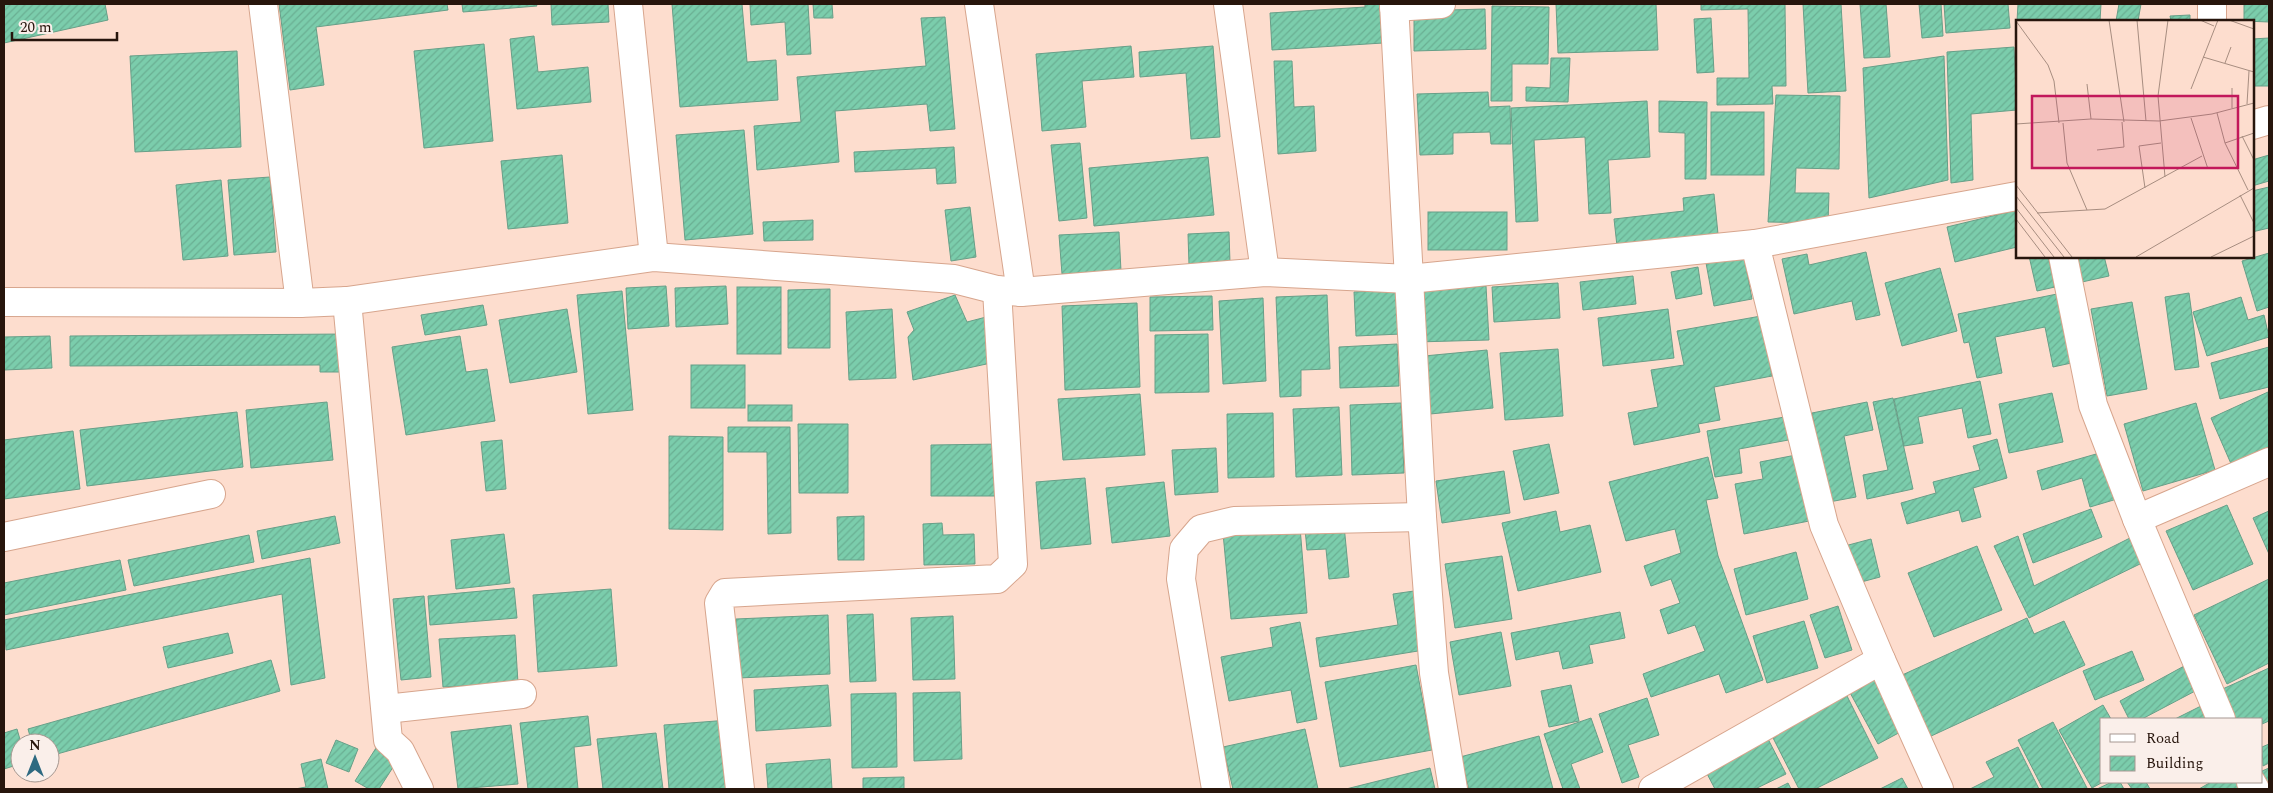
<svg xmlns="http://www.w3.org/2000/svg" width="2273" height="793" font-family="Spectral,serif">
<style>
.building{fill:url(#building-hatch);stroke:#679f88}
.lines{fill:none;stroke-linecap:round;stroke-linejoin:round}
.minor-casing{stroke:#d7a58d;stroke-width:30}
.minor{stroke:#fff;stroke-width:28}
.inset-road{fill:none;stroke:#a78d80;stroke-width:1}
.view{fill:#c2185b;fill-opacity:0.15;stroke:#c2185b;stroke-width:2.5}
.inset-edge{fill:none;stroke:#27150c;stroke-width:2.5}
</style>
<defs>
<pattern id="building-hatch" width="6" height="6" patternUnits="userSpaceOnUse" patternTransform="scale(1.25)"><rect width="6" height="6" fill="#7bcdac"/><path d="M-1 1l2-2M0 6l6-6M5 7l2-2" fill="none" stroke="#6aaf93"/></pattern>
</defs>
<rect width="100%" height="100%" fill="#fdddce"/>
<g class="building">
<polygon points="4,4 105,4 108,20 4,43"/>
<polygon points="279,4 447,4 448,10 316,27 324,85 290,90"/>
<polygon points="462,4 536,4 537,6 463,12"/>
<polygon points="551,4 608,4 609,22 552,25"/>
<polygon points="672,4 742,4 747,62 776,60 778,100 680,107"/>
<polygon points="750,4 808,4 811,54 787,55 785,22 751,25"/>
<polygon points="813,4 832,4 833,18 814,18"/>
<polygon points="1365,4 1380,4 1383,43 1272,50 1270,13 1365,7"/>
<polygon points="1556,4 1656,4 1658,50 1558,53"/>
<polygon points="1701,4 1785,4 1786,86 1772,86 1773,104 1717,105 1717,78 1749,78 1748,9 1701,10"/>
<polygon points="1803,4 1841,4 1846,91 1808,93"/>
<polygon points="1860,4 1886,4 1890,57 1864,58"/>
<polygon points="1919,4 1941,4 1943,36 1922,38"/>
<polygon points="1944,4 2008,4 2010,28 1946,33"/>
<polygon points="2018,4 2101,4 2100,21 2017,21"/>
<polygon points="2119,4 2141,4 2138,21 2116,21"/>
<polygon points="2244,4 2269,4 2269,22 2244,21"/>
<polygon points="1492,6 1549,7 1548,64 1512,64 1512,101 1491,101"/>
<polygon points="1485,9 1486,49 1414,51 1414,11"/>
<polygon points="2190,15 2190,21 2171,21 2170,16"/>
<polygon points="945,17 955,129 930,131 927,104 835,111 839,162 757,170 754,126 801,122 797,77 926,66 921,18"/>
<polygon points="1711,18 1714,72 1697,73 1694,19"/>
<polygon points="534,36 538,72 588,67 591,102 517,109 510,39"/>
<polygon points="2269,38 2269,86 2252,86 2252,39"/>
<polygon points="484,44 493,141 424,148 414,51"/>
<polygon points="1131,46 1134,77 1082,81 1086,127 1042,131 1036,54"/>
<polygon points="1213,46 1220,137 1191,139 1186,73 1140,77 1139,52"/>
<polygon points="2014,47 2017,110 1971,114 1973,180 1951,183 1947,52"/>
<polygon points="237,51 241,147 135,152 130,56"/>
<polygon points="1944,56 1948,180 1869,198 1863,68"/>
<polygon points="1551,58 1570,58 1568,102 1526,101 1526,87 1550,88"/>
<polygon points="1274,61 1292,61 1294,107 1314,106 1316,151 1278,154"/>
<polygon points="1488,92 1489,107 1510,106 1511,144 1491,144 1490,132 1453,133 1453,154 1420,155 1417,94"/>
<polygon points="1776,95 1840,96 1839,169 1796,168 1795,193 1829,193 1828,223 1768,222"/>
<polygon points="1647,101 1650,157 1608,160 1611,213 1589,214 1585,137 1534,140 1538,221 1516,222 1511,108"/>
<polygon points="1659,101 1707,102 1706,179 1685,179 1685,133 1659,132"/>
<rect x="1711" y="112" width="53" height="63"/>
<polygon points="744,130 753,234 685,240 676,135"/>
<polygon points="1080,143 1087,218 1059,221 1051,145"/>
<polygon points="954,147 956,183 937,184 936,168 855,172 854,152"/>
<polygon points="562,155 568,223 508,229 501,161"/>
<polygon points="2269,155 2269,181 2252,186 2252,160"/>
<polygon points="1208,157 1214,215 1094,226 1089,168"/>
<polygon points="270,177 276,252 234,255 228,180"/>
<polygon points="221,180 228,256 183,260 176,185"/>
<polygon points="2269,187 2269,228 2252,232 2252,191"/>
<polygon points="1714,194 1718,234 1617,246 1614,219 1684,211 1683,198"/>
<polygon points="970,207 976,257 951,261 945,210"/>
<polygon points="2017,210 2017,247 1955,262 1947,227"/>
<rect x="1428" y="212" width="79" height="38"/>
<polygon points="813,220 813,240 764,241 763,222"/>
<polygon points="1119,232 1121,271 1062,274 1059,235"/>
<polygon points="1229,232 1230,263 1189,265 1188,234"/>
<polygon points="1866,252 1880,315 1856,320 1852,301 1794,314 1782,259 1807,254 1809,265"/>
<polygon points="2269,253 2269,307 2257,311 2242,261"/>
<polygon points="2029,256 2048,256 2055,287 2037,291"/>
<polygon points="2077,256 2104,256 2109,276 2082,282"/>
<polygon points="1744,257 1752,299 1714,306 1706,263"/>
<polygon points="1698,267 1702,294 1676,299 1671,272"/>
<polygon points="1940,268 1957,331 1902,346 1885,283"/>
<polygon points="1633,276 1636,304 1583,310 1580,282"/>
<polygon points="1558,283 1560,318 1494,322 1492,287"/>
<polygon points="666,286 669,326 628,329 626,288"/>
<polygon points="726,286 728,324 676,327 675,288"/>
<polygon points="1486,286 1489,340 1416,342 1414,288"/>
<rect x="737" y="287" width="44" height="67"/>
<polygon points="830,289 830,348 788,348 788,290"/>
<polygon points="1400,290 1401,334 1356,336 1354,292"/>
<polygon points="622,291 633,410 588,414 577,295"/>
<polygon points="2062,293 2076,362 2053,367 2045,327 1995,337 2002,373 1977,378 1969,342 1964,343 1958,314"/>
<polygon points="2189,293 2199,367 2175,370 2165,297"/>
<polygon points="955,295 967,322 990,316 991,363 913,380 908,337 914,330 907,312"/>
<polygon points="1327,295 1330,369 1301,370 1301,396 1280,397 1276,297"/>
<polygon points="1212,296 1213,330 1150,331 1150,297"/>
<polygon points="2241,297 2248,320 2264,315 2269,337 2207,356 2193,312"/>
<polygon points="1263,298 1266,381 1223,384 1219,301"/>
<polygon points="2132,302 2147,389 2107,396 2091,309"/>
<polygon points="1137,303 1140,387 1065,390 1062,306"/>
<polygon points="483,305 487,325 425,335 421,315"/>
<polygon points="567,309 577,372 510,383 499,320"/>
<polygon points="892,309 896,378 849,380 846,312"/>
<polygon points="1668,309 1674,358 1603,366 1598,318"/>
<polygon points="1761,316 1772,376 1714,387 1720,420 1698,424 1700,432 1634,445 1628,413 1658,407 1651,370 1684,365 1677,331"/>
<polygon points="345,334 345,372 320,372 320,365 70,366 70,336"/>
<polygon points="1208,334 1209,392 1155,393 1155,335"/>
<polygon points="50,336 52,368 4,370 4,337"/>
<polygon points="460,336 466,372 487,369 495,421 406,435 392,347"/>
<polygon points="1397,344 1399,386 1340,388 1339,347"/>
<polygon points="2269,347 2269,387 2220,399 2211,363"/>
<polygon points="1558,349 1563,416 1505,420 1500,353"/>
<polygon points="1487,350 1493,408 1430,414 1424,356"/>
<rect x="691" y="365" width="54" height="43"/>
<polygon points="1980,381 1991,434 1968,438 1962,408 1918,417 1923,443 1904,446 1894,399"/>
<polygon points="2268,392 2269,449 2232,466 2211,418"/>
<polygon points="2052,393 2063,442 2009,453 1999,404"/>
<polygon points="1140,394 1145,455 1063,460 1058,399"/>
<polygon points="1893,398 1913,489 1867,499 1863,475 1888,470 1873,402"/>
<polygon points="327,402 333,460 251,468 246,410"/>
<polygon points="1867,402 1873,430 1844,436 1856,497 1829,502 1812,413"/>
<polygon points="1401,403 1404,473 1352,475 1350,405"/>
<polygon points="2196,403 2215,470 2143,491 2124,424"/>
<rect x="748" y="405" width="44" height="16"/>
<polygon points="1339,407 1342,475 1296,477 1293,409"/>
<polygon points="237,412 243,467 87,486 80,430"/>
<polygon points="1273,413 1274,477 1228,478 1227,414"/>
<polygon points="1790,416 1794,439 1739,449 1742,473 1715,477 1707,431"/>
<polygon points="798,424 848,424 848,493 799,493"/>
<polygon points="728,427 790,427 791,533 768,534 767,452 728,452"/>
<polygon points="73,431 80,489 4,499 4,440"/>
<polygon points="669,436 723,437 723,530 669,529"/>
<polygon points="1997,439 2007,478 1973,488 1981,517 1962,522 1959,510 1907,524 1901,503 1936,493 1933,482 1980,470 1973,446"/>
<polygon points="502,440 506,489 486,491 481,442"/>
<polygon points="1000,444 1001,496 931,496 931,445"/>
<polygon points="1549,444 1559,493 1524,500 1513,451"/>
<polygon points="1216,448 1218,492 1175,495 1172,450"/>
<polygon points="2103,452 2117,499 2090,507 2082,478 2042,490 2037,471"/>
<polygon points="1796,455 1809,521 1744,534 1735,484 1763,479 1760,462"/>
<polygon points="1708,457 1718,498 1706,500 1718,556 1763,680 1726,693 1719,674 1651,697 1643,674 1705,651 1695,625 1668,634 1660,610 1680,603 1671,579 1651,586 1644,566 1681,553 1675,529 1626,541 1609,482"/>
<polygon points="1504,471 1510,513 1442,523 1436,481"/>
<polygon points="1085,478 1091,544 1041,549 1036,482"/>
<polygon points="1164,482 1170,536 1112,543 1106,488"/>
<polygon points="2227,505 2253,564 2193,590 2166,531"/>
<polygon points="2091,509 2102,537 2033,563 2023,534"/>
<polygon points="1556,511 1560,532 1590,525 1601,572 1518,591 1502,523"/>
<polygon points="2269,511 2269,554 2253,518"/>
<polygon points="335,516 340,543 262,559 257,531"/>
<polygon points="864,516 864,560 838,560 837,517"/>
<polygon points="942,523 943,535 974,534 975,564 924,565 923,524"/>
<polygon points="1344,525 1349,577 1329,579 1326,549 1307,550 1305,529"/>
<polygon points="1300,527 1307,613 1231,619 1223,533"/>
<polygon points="504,534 510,583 456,589 451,540"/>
<polygon points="249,535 254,562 134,586 128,560"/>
<polygon points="2018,536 2034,586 2130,538 2142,563 2029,618 1994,546"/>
<polygon points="1871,539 1880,577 1850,585 1841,547"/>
<polygon points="1977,546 2002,610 1934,637 1908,573"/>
<polygon points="1796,552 1808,599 1746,615 1734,569"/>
<polygon points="1502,556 1512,619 1455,628 1445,564"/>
<polygon points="310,558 325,678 291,685 282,594 6,650 4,620"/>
<polygon points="120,560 126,590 4,615 4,583"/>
<polygon points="2269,579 2269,663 2227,684 2194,615"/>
<polygon points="514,588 517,618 430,625 428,596"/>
<polygon points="611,589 617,666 538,672 533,595"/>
<polygon points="1414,591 1424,650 1320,667 1316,638 1398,625 1393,594"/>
<polygon points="424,596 431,677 401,680 393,599"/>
<polygon points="1838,606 1852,650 1825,658 1810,615"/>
<polygon points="1620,612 1625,638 1589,645 1593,663 1563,669 1559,651 1516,660 1511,633"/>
<polygon points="873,614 876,681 850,682 847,615"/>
<polygon points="828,615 830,674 738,678 736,619"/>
<polygon points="953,616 955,679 913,680 911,618"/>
<polygon points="2027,618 2034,634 2064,621 2085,665 1929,737 1900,676"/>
<polygon points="1804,621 1818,668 1767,683 1753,636"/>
<polygon points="1300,622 1317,719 1297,723 1291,690 1229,701 1221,657 1273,647 1270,628"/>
<polygon points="1501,632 1511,686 1459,695 1450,642"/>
<polygon points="228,633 233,653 168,668 163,647"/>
<polygon points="515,635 518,683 443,687 439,639"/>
<polygon points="2132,651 2144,680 2095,700 2083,671"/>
<polygon points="271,660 280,691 50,756 50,743 32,743 28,729"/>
<polygon points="1416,665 1432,750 1340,767 1325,682"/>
<polygon points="2186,665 2199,689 2142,719 2129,719 2120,701"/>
<polygon points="2269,668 2269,721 2262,724 2262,719 2229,719 2216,692"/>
<polygon points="1875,674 1906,729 1878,744 1848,689"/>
<polygon points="828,685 831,726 756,731 754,690"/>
<polygon points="1571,685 1579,721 1549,727 1541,691"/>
<polygon points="960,692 962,759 914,761 913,693"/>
<polygon points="1845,692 1878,758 1815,789 1799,789 1769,730"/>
<polygon points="896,693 897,767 852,768 851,694"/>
<polygon points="1647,698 1659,735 1628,745 1639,777 1622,783 1599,714"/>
<polygon points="2103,705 2111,719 2102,719 2103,782 2092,788 2059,730"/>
<polygon points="2203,705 2211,719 2175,719"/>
<polygon points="588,716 591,745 574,747 578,789 528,789 520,723"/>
<polygon points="1591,718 1603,752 1571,764 1580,789 1563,789 1544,734"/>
<polygon points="729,720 735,789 669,789 664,725"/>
<polygon points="2053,722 2087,788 2085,789 2043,789 2018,740"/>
<polygon points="511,725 518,784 458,789 451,732"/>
<polygon points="17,729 21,743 20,764 4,769 4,733"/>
<polygon points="1305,729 1318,789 1233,789 1223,747"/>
<polygon points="656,733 663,789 603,789 597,739"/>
<polygon points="1539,736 1553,789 1469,789 1460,757"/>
<polygon points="1767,737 1786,774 1755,789 1715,789 1704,768"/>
<polygon points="336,740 358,749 349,772 326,763"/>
<polygon points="2269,744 2269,763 2263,766 2262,747"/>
<polygon points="2018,747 2039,789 1970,789 1994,777 1986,762"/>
<polygon points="376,748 397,761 379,789 369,789 355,781"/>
<polygon points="321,759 328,789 295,789 306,787 301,764"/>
<polygon points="830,759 832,789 768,789 766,764"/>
<polygon points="1430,768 1435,789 1346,789"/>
<polygon points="2269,768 2269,789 2266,789 2262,780 2262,771"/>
<polygon points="904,777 904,789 863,789 863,778"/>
<polygon points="1902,778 1908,789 1880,789"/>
<polygon points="2112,782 2120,782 2124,789 2097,789"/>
<polygon points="2127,782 2146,782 2150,789 2132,789"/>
<polygon points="2211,782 2245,782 2249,789 2199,789"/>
<polygon points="1788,783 1791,789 1776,789"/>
</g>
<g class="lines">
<defs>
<g id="minor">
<polyline points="263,4 300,303"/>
<polyline points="628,4 654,257"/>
<polyline points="979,4 1021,292"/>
<polyline points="1228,4 1265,272"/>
<polyline points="1394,4 1422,517 1434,673 1453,789"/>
<polyline points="2212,4 2212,21"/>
<polyline points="1394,7 1441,4"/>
<polyline points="2252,125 2269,120"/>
<polyline points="1755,244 1824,525 1881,660 1939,789"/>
<polyline points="2063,256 2093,405 2137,519 2221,719"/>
<polyline points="347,301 388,740 400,751 419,789"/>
<polyline points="4,302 300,303 347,301 654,257 954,279 997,290 1021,292 1265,272 1409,279 1755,244 2017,196"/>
<polyline points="2137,519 2269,462"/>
<polyline points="4,537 211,494"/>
<polyline points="386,709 522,694"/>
<polyline points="2251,782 2255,789"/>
<polyline points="740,789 719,603 725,593 997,579 1013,564 997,290"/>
<polyline points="1216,789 1181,579 1184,549 1201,529 1234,521 1422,517"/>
<polyline points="1653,789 1881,660"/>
</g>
</defs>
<use href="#minor" class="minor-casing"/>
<use href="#minor" class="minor"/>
</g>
<g transform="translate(2016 20)">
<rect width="238" height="238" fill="#fdddce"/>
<path class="inset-road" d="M93 0 108 102M121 0 130 101M184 0 198 6M213 0 238 9M0 1 32 45 38 61 43 103M187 37 238 52M209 43 215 27M71 64 75 99M216 68V88M175 69 202 0M231 84 233 51M201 93 209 123 232 170M175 98 192 149M47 103 51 143 71 190M0 104 75 99 143 101 196 94 238 83M226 116 238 140M209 123 238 113M81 130 108 127 106 102M149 157 142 76 152 0M0 165 56 237M129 168 123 126 145 123M224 175 238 203M0 176 48 237M0 188 38 237M21 193 89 189 186 136M0 199 29 237M120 237 238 168M195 237 238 216"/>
<path class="view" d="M16 76H222V148H16Z"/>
<rect width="238" height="238" class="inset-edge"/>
</g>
<rect width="2273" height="793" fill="none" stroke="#27150c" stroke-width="10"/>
<rect x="2100" y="718" width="162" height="65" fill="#faefea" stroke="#a69891"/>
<rect x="2110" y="734" width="25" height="8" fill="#ffffff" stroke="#a69891"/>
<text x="2146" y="743" font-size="15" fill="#27150c">Road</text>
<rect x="2110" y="756" width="25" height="15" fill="url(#building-hatch)" stroke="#a69891"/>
<text x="2146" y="768" font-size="15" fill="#27150c">Building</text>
<g transform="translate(35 758)"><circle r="24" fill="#faefea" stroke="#a69891"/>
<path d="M0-4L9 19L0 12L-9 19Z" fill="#2e6a81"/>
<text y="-8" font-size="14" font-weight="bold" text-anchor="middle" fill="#27150c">N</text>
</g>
<path d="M12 32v8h105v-8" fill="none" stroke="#27150c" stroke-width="2.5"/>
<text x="20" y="32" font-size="15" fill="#27150c" stroke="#faefea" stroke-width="4" paint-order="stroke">20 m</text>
</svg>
